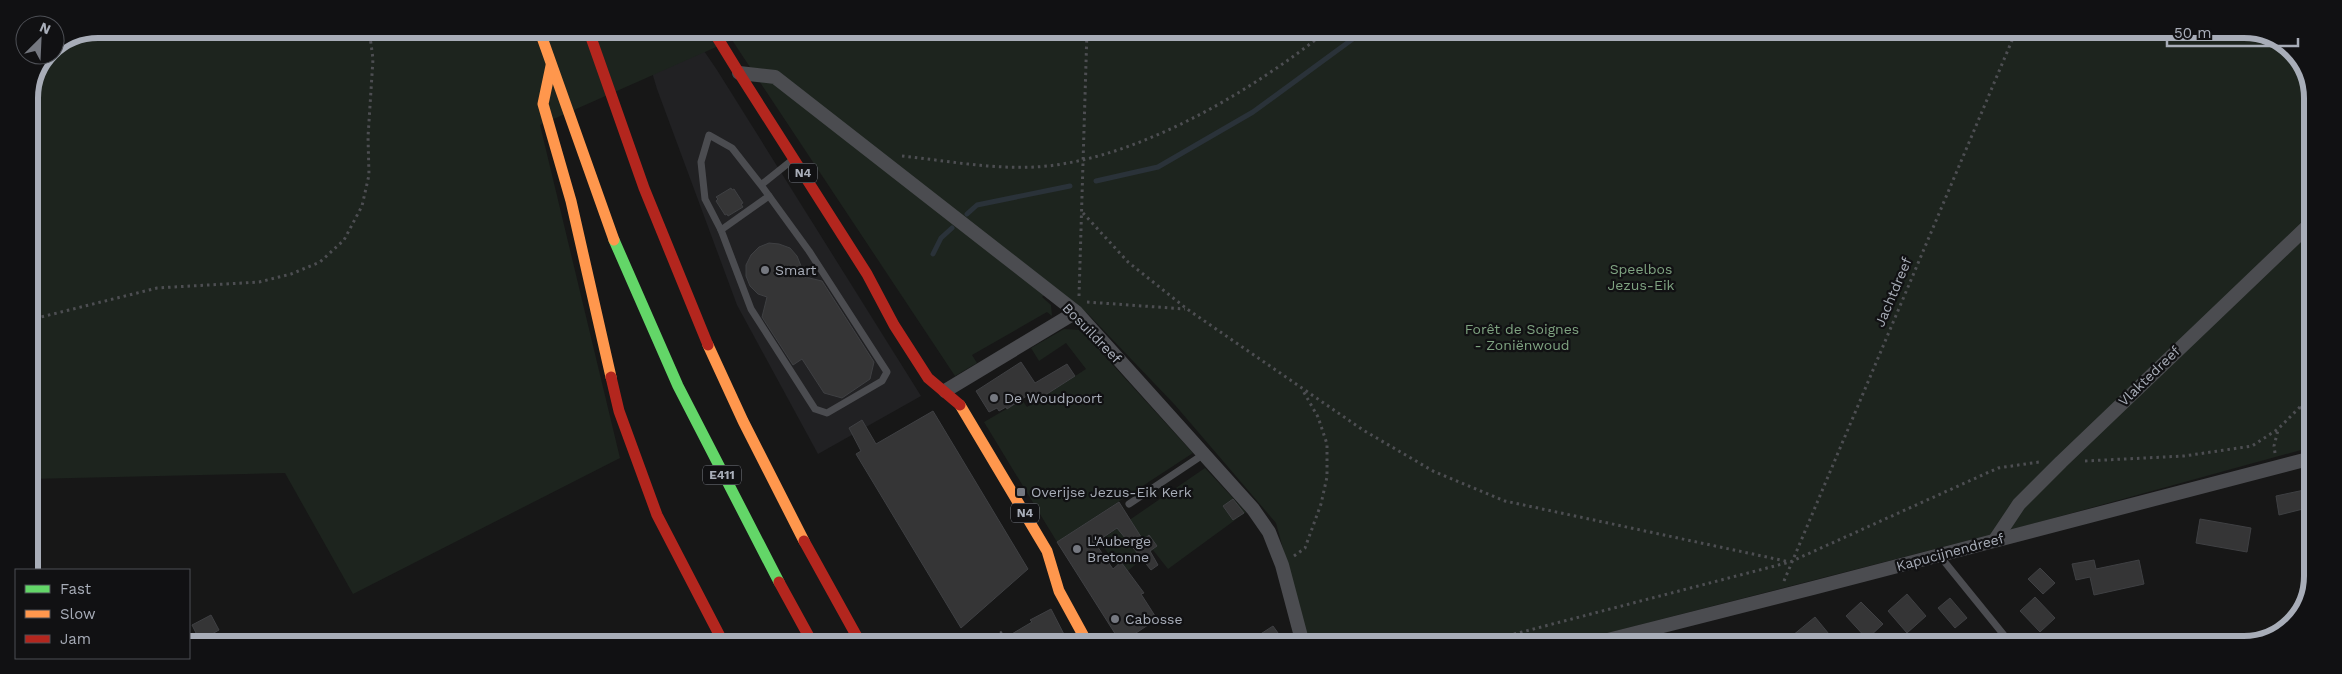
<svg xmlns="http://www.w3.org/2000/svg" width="2342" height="674" font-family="'Work Sans',sans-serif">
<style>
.built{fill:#212123}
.green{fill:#1d241e}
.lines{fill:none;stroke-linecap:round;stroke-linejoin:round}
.stream{stroke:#2a3239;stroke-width:5}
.building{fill:#353536;stroke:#3f4043}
.path{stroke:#4d4e52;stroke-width:3;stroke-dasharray:2.5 4;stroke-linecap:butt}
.lane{stroke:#4b4c50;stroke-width:7}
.street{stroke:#4b4c50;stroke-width:14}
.fast{stroke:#63d668;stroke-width:11}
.slow{stroke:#ff974d;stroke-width:11}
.jam{stroke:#b3261e;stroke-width:11}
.poi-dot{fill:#757880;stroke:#111113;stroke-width:2}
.labels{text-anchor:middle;stroke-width:4.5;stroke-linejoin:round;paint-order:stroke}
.shield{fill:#111113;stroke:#7b7e86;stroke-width:1}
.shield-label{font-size:12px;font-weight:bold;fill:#a8adb8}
.park-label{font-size:14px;fill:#7fa381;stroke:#111113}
.poi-label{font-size:14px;fill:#a8adb8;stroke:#111113;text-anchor:start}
.street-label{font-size:14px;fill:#a8adb8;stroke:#111113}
.rim{fill:none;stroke:#a8adb8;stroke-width:6}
</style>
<rect width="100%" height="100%" fill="#171717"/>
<polygon class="built" points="639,29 689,29 717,70 921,396 818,454 737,305 657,89"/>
<g class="green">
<polygon points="97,29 2262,31 2296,52 2313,93 2312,447 2032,524 1561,645 1309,644 1276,523 1175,405 1089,315 1053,288 1042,297 1051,305 1052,316 1047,312 972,355 977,363 955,376 732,40 540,125 620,458 353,594 285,473 29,479 29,97 46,55 55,55 55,46"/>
<polygon points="1064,329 1081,330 1193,453 1057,542 984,422 1022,400 1027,407 1086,369 1066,343 1039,361 1031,348"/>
<polygon points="1205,468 1246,512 1168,569 1153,550 1124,574 1099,541"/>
</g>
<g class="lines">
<g class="stream">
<polyline points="1096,181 1158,167 1253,112 1365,30"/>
<polyline points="967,214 977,205 1070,186"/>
<polyline points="933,254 941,238 952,228"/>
</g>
</g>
<g class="building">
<polygon points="731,188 732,190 734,189 743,203 741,204 743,207 728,216 727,214 725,215 716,201 718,199 716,197"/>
<polygon points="769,243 779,244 790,248 797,256 801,266 801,276 822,281 874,362 870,379 842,398 824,393 802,359 793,365 762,317 767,297 758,294 750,286 746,276 746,265 751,255 759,247"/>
<polygon points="1021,362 1035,383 1067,364 1075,376 1036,401 1031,393 1007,409 1006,407 999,411 997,408 989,412 976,391"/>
<polygon points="933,411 1028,569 961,628 856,454 861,451 849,428 862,420 876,444"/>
<polygon points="2309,489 2311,507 2279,515 2276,496"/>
<polygon points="1233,499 1244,513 1233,520 1223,506"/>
<polygon points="1119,502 1143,540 1149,535 1157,546 1150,551 1158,565 1151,570 1117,528 1095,543 1113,569 1121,562 1144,593 1141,594 1157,619 1121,643 1057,542"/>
<polygon points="2200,519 2251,528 2247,552 2196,543"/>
<polygon points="2094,560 2096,569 2139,560 2144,584 2094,595 2090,577 2076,580 2072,564"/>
<polygon points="2040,568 2055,583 2043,594 2028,579"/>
<polygon points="1907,594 1926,616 1907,633 1888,611"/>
<polygon points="2035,597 2055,618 2040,632 2020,611"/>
<polygon points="1950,598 1967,618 1955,628 1938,608"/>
<polygon points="1861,602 1883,624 1867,639 1846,616"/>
<polygon points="1051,609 1069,644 995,644 1032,622 1030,620"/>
<polygon points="211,615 219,630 200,641 192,625"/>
<polygon points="1815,617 1838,645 1781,645"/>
<polygon points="1273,626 1286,644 1245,644"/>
</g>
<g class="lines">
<g class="path">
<path d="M902 156C950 161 999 171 1048 166 1145 155 1253 90 1328 30"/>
<polyline points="1083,213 1128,262 1187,309 1363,430 1433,471 1505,501 1790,562"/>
<polyline points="1079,296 1087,30"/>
<polyline points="1087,302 1185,309"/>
<polyline points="29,320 157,288 259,282 291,274 320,262 344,240 362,206 369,175 368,137 373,59 369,29"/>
<polyline points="2300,408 2312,405"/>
<polyline points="2275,453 2274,446 2278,430"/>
<polyline points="2085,461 2184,456 2252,446 2278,429 2299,408 2312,391"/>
<polyline points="1294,556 1305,548 1321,504 1327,477 1327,444 1318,417 1302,389"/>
<polyline points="1784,581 2016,31"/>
<polyline points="984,644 1002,632"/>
<polyline points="1476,644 1790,562 1998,468 2039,462"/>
</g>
<g class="lane">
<polyline points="761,185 809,251 887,372 882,381 827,413 815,409 751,309 721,230 705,199 701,162 709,135 732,148 761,185 791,161"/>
<polyline points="721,230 769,196"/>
<polyline points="1129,504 1204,454"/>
<polyline points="1939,555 2012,645"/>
</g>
<g class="street">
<polyline points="739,73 775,77 1076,312 1253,509 1269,532 1282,565 1303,644"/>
<polyline points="945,391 1076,312"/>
<polyline points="1995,540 2019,504 2061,462 2313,221"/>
<polyline points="1588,645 1813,588 2312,458"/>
</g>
<polyline class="fast" points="614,240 678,386 779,582"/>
<g class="slow">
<polyline points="539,29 614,240"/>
<polyline points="551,66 543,104 571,201 611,377"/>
<polyline points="708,345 743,421 804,541"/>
<polyline points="960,405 1047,551 1059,591 1088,644"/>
</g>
<g class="jam">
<polyline points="588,29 644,188 708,345"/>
<polyline points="712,29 739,73"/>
<polyline points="739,73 867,274 894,325 928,378 960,405"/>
<polyline points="611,377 619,411 657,515 724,644"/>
<polyline points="804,541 861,644"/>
<polyline points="779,582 813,644"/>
</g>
</g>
<g class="poi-dot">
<circle cx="765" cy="270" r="5"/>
<circle cx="994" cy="398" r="5"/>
<rect x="1016" y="487" width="10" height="10" rx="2.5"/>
<circle cx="1077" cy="549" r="5"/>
<circle cx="1115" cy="619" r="5"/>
</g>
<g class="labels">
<g class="shield">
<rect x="789" y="163.5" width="28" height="19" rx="4"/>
<rect x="703" y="465.5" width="38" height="19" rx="4"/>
<rect x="1011" y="503.5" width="28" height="19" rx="4"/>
</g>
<g class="shield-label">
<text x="803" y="177">N4</text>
<text x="722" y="479">E411</text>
<text x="1025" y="517">N4</text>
</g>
<g class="park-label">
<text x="1641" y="274">Speelbos<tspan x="1641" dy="16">Jezus-Eik</tspan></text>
<text x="1522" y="334">Forêt de Soignes<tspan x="1522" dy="16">- Zoniënwoud</tspan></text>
</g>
<g class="poi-label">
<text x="775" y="275">Smart</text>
<text x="1004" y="403">De Woudpoort</text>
<text x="1031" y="497">Overijse Jezus-Eik Kerk</text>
<text x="1087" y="546">L'Auberge<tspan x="1087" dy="16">Bretonne</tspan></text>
<text x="1125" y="624">Cabosse</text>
</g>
<g class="street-label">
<text transform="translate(1893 292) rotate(-67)" y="5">Jachtdreef</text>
<text transform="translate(1092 333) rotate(46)" y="5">Bosuildreef</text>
<text transform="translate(2149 376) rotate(-44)" y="5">Vlaktedreef</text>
<text transform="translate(1950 552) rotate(-15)" y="5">Kapucijnendreef</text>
</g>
</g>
<path d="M0 0H2342V674H0ZM98 38H2244A60 60 0 0 1 2304 98V576A60 60 0 0 1 2244 636H98A60 60 0 0 1 38 576V98A60 60 0 0 1 98 38Z" fill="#111113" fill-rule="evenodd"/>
<path class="rim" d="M98 38H2244A60 60 0 0 1 2304 98V576A60 60 0 0 1 2244 636H98A60 60 0 0 1 38 576V98A60 60 0 0 1 98 38Z"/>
<rect x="15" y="569" width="175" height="90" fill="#111113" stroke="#4d4f55"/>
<rect x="25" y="585" width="25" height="8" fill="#63d668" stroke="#4d4f55"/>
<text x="60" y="594" font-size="15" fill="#a8adb8">Fast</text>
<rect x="25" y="610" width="25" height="8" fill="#ff974d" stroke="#4d4f55"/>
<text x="60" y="619" font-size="15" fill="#a8adb8">Slow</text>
<rect x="25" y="635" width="25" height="8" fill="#b3261e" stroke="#4d4f55"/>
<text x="60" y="644" font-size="15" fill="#a8adb8">Jam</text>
<g transform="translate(40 40) rotate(24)"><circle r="24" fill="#111113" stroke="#4d4f55"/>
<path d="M0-4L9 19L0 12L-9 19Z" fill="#757880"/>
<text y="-8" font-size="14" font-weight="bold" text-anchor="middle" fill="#a8adb8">N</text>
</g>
<path d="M2167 38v8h131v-8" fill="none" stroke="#a8adb8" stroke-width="2.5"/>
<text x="2174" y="38" font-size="15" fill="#a8adb8" stroke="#111113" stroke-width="4" paint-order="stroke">50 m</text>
</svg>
